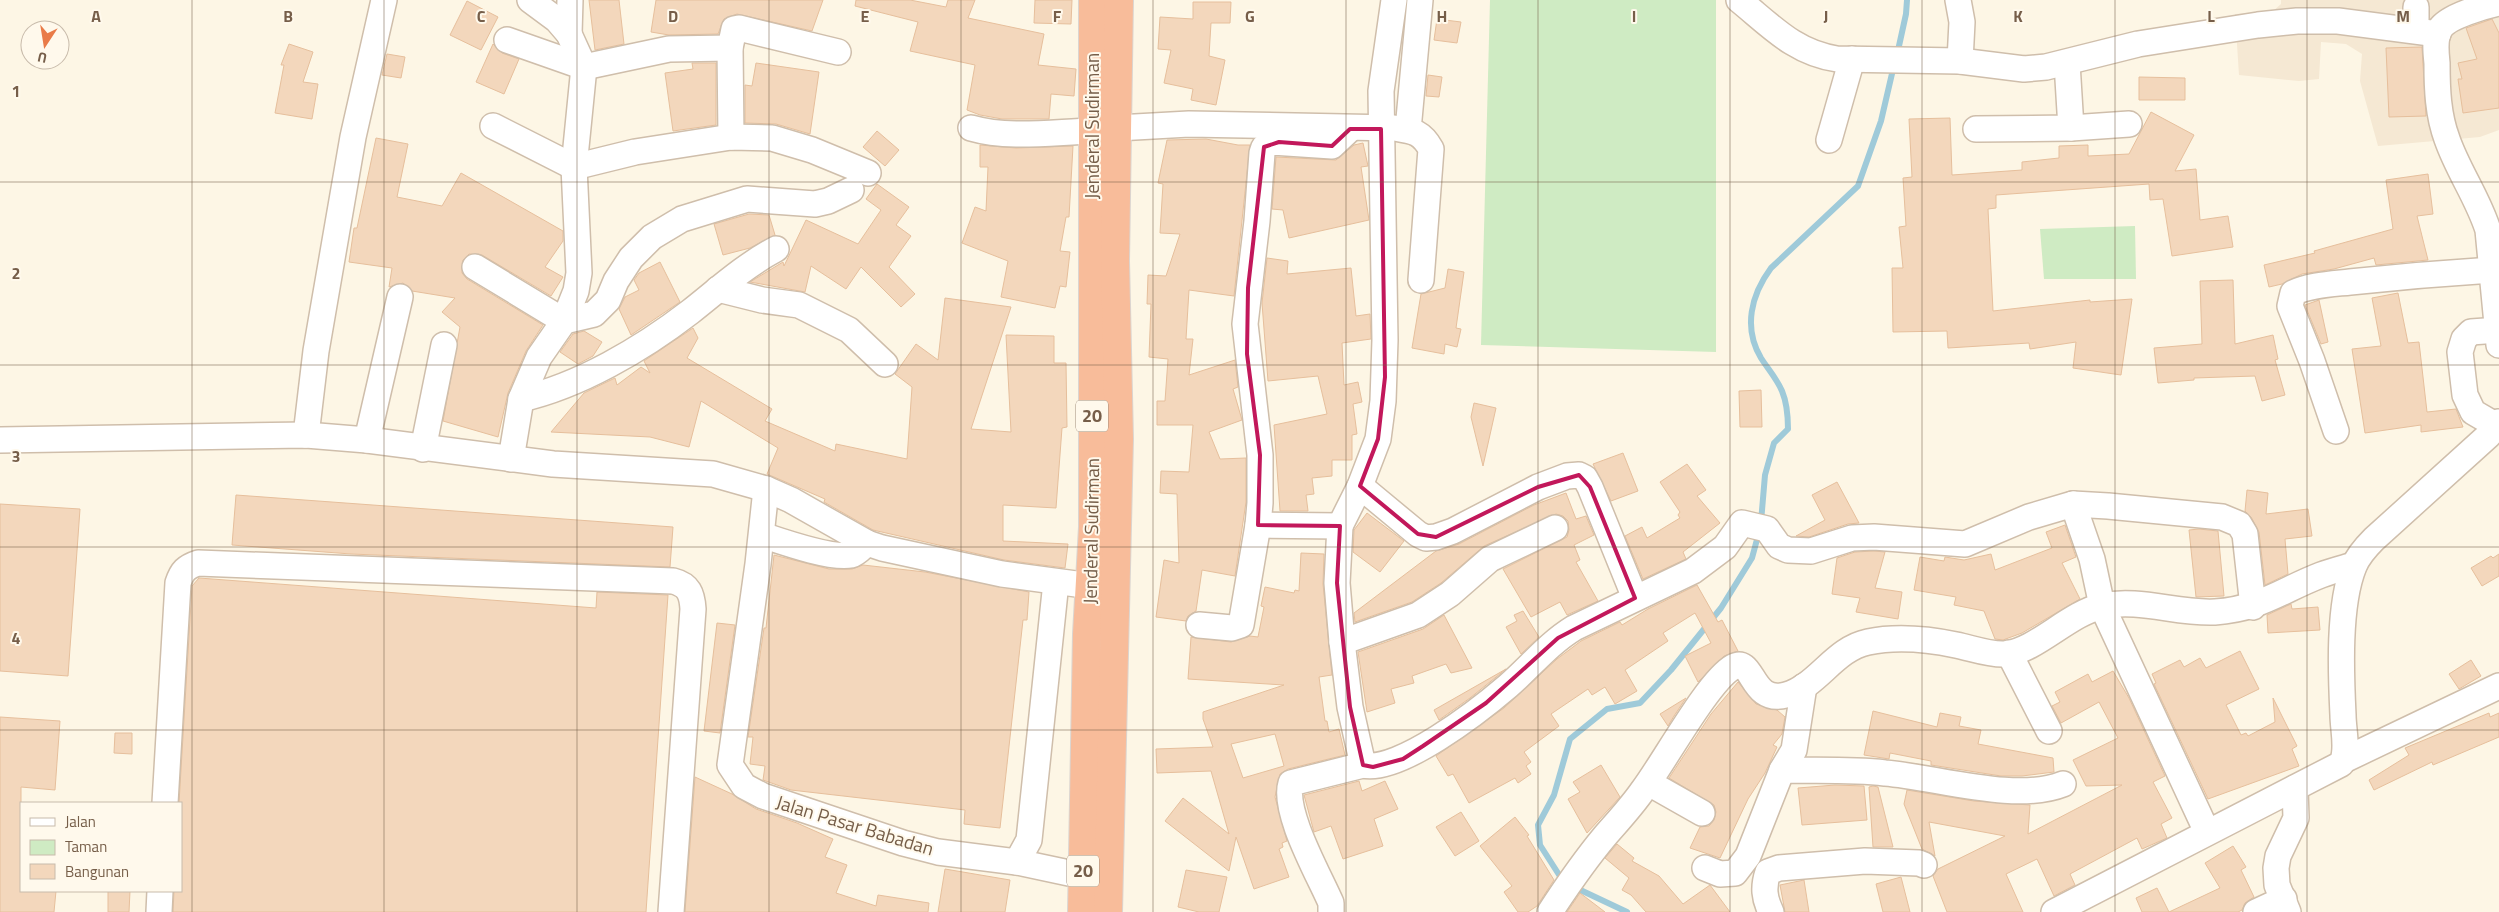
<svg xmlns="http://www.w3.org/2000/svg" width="2499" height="912" font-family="'Titillium Web',sans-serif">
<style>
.residential{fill:#f5e8d3}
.green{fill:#cfebc3}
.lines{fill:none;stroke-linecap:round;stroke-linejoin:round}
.stream{stroke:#9fcad9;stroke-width:6}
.building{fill:#f3d7bc;stroke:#e6bf9c;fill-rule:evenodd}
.minor-casing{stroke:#cfbeab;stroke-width:28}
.highway-casing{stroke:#dbd5d0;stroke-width:30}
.minor{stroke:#fff;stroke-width:25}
.highway{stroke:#f8bc9a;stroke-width:28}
.marked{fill:none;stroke:#c2185b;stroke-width:4;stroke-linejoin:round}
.grid{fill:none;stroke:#765e49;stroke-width:1;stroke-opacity:0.55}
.labels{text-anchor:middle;stroke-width:4;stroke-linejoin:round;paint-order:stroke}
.shield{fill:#fff9ec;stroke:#9f8c7a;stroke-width:1}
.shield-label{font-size:18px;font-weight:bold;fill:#765e49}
.street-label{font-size:19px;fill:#765e49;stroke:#fff9ec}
.grid-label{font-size:16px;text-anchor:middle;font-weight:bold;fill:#765e49;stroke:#fff9ec;stroke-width:4;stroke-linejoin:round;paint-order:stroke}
</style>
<rect width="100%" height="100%" fill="#fdf6e5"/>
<polygon class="residential" points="2281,0 2499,0 2499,130 2480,137 2378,146 2360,81 2362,54 2346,44 2321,42 2319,79 2299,81 2239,75 2235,14 2272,12 2281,4"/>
<g class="green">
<polygon points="1490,0 1716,0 1716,352 1481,345"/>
<polygon points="2135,226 2136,279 2044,279 2040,229"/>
</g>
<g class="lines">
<g class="stream">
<polyline points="1897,55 1906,14 1907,0"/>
<path d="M1761 522 1765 475 1774 443 1788 429C1788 416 1787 403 1782 391 1777 379 1768 369 1761 358 1743 328 1751 295 1771 268L1858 186 1881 121 1894 65"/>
<polyline points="1563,881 1540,845 1538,825 1554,795 1570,739 1607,709 1640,703 1671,670 1721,608 1752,558 1759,532"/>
<polyline points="1574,887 1627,912"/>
</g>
</g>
<g class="building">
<polygon points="589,0 619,0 624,44 595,50"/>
<polygon points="656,0 823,0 812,31 737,14 724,19 718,34 669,35 651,32"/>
<polygon points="856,0 910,0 946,7 948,0 975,0 968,18 1044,34 1038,65 1076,69 1074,96 1051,94 1049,119 1002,119 980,115 967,110 975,65 910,51 918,22 855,6"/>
<polygon points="1035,0 1072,0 1071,24 1034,23"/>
<polygon points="467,1 498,17 481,50 450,35"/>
<polygon points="1193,2 1231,2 1230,23 1211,23 1209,56 1225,60 1216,105 1191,100 1193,89 1164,83 1171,50 1158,49 1160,17 1193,19"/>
<polygon points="1437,19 1461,22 1457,43 1434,40"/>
<polygon points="2492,19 2499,33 2499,108 2463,113 2458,79 2462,79 2458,63 2477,59 2466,28"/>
<polygon points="289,44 313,52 303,82 318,84 312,119 275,113 284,65 281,65"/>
<polygon points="493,44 502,53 519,59 504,94 476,82"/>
<polygon points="2422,47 2426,116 2389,117 2386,48"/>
<polygon points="387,54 405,57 401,78 382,75"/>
<polygon points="692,63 716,63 716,125 673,131 665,73 693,69"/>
<polygon points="756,63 819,72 810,134 776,124 745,123 745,85 752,86"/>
<polygon points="1428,75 1442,77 1439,97 1426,96"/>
<polygon points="2139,77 2185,78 2185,100 2139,100"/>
<polygon points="2151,112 2194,135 2175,171 2196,169 2200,220 2228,216 2233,247 2172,256 2163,199 2150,200 2149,184 1996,195 1996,208 1988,209 1993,311 2090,300 2090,302 2132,299 2121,375 2073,368 2076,342 2030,349 2029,343 1948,348 1947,331 1893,332 1892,268 1903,268 1899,227 1906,226 1903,178 1912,177 1909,119 1950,118 1952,175 2022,170 2022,162 2059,158 2059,146 2088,145 2088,156 2129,154"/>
<polygon points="877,131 899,150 885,166 863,147"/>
<polygon points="376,138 408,144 397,197 442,206 461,173 563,231 563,241 545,267 563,277 551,296 482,255 469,254 463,260 462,273 467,279 543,325 526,351 508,393 498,437 443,421 460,327 442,312 455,298 412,291 403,283 389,287 392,268 349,262 354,228 357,228"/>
<polygon points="1206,139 1238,145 1250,145 1234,296 1189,290 1186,339 1193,339 1189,375 1235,360 1238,387 1233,389 1242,420 1209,432 1220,459 1246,458 1246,502 1235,576 1202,570 1196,611 1188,616 1186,621 1156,617 1164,560 1179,563 1177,494 1160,493 1161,471 1189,472 1193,425 1157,425 1157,401 1165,401 1168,359 1149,357 1151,304 1147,304 1148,275 1166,276 1180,234 1160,233 1163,184 1158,183 1167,140"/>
<polygon points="1363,143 1368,166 1361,167 1369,220 1289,238 1283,210 1272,209 1276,157 1336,160 1354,145"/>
<polygon points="980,145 1016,148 1073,146 1069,217 1066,217 1060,251 1070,252 1066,287 1060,286 1055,308 1001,297 1008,261 962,243 975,207 986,211 988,167 980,167"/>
<polygon points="2428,174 2433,214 2417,216 2428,260 2376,265 2374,258 2334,269 2302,274 2282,284 2269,287 2264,265 2315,253 2314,251 2393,229 2386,180"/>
<polygon points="877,184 909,207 896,225 911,236 889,267 915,294 901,307 861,267 846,289 811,266 805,292 750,282 783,262 784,266 806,220 858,244 881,210 866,199"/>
<polygon points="749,214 769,215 775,235 750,248 723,255 714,224"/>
<polygon points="1267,258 1288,261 1287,274 1351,268 1356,316 1370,314 1371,339 1342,343 1344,385 1358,382 1362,402 1353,404 1357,434 1352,435 1352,460 1332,460 1332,476 1312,478 1314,494 1306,495 1308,511 1280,511 1274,425 1327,414 1318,376 1268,381 1262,303"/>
<polygon points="660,262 680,302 631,335 619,309 625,297 639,290 634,280 639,273"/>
<polygon points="1448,269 1464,272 1456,328 1461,329 1457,347 1445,344 1444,354 1412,348 1421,294 1445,288"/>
<polygon points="2233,280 2235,344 2273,335 2278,359 2275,360 2285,395 2262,401 2255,376 2194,378 2194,380 2158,383 2154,348 2202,344 2200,281"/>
<polygon points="2398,293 2408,343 2419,342 2427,412 2456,409 2463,427 2421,432 2421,425 2365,433 2352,349 2381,346 2372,298"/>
<polygon points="945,298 1011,307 971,429 1011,432 1006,335 1054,336 1054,363 1066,363 1067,427 1062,428 1056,508 1003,505 1003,541 1068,544 1065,568 1004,560 873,530 824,502 825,499 767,474 778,448 701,401 689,447 650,437 551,432 584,393 615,378 617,385 641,367 650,373 644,361 693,328 698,338 687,358 772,409 765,421 835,451 836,444 907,459 912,387 895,374 916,344 938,360"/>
<polygon points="2319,300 2328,342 2321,344 2305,305"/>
<polygon points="584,331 602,342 593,356 578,364 560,352 573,334"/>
<polygon points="1761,390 1762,427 1740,427 1739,391"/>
<polygon points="1474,403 1496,408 1483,466 1471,417"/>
<polygon points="1623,453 1638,491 1611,501 1593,464"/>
<polygon points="1687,464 1706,490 1697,496 1720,523 1683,552 1686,559 1643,579 1625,536 1642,527 1647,538 1680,518 1678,515 1680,512 1660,482"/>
<polygon points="1837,482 1859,523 1848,524 1809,537 1796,536 1825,520 1812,495"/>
<polygon points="2247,490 2268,493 2266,514 2308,509 2312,536 2285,539 2288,574 2265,585 2259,532 2251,517 2245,511"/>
<polygon points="1566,493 1576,519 1586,516 1594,535 1574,545 1580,560 1576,562 1598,601 1567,615 1560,602 1531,617 1503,569 1567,537 1569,530 1568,521 1563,516 1556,514 1484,546 1441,583 1412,602 1355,622 1354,613 1436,551 1459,544 1534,505"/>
<polygon points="236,495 673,527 670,567 351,554 232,545"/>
<polygon points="0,504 80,509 68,676 0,671"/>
<polygon points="1367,513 1404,541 1380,572 1353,552 1354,530"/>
<polygon points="2065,525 2076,557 2062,563 2080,599 2022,633 2003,640 1995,639 1984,611 1954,605 1956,597 1914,590 1920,557 1944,561 1945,557 1964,560 1991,554 1995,570 2052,548 2046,532"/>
<polygon points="2199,529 2218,531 2224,596 2196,597 2189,530"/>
<polygon points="1874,551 1885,552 1875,588 1902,592 1898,619 1856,612 1860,598 1832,594 1837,558 1855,552"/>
<path d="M1301 553 1324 554 1323 584 1332 675 1319 677 1325 721H1327L1329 732 1339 729 1345 755 1288 769 1280 774 1275 797 1287 841 1282 843 1283 847 1279 849 1289 877 1254 889 1236 837 1229 871 1165 821 1183 798 1229 834 1211 771 1157 773 1156 749 1213 747 1203 719V712L1284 685 1188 679 1191 637 1231 642 1250 636 1258 637 1264 607 1261 606 1265 587 1294 593 1295 590 1299 591ZM1275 734 1284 766 1243 778 1231 744Z"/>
<polygon points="2499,554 2499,576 2482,586 2471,568 2491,556 2493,558"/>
<polygon points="774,555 829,569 852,569 863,565 925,572 1029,592 1027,620 1023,620 1000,828 964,824 965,810 791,790 763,780 765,766 750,764 753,737 748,737 764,628 766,628"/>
<polygon points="199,578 596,608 597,592 668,595 646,912 173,912 174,891 181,891 181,803 179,803 192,586"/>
<polygon points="1697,585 1718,622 1722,620 1738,651 1724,656 1698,682 1685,656 1711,643 1695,613 1663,633 1668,641 1625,670 1637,691 1615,704 1605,687 1592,695 1588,689 1551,714 1559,726 1524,752 1531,762 1526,766 1531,774 1518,783 1515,778 1469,803 1453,774 1448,776 1436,756 1504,708 1557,659 1581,641 1620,622 1622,625 1648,609"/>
<polygon points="2291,604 2292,609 2318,607 2320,630 2268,633 2267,615"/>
<polygon points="1523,611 1539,637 1521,654 1506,627 1517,621 1514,615"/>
<polygon points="1444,615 1472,668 1451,673 1446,664 1412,676 1414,683 1391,689 1395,703 1367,712 1358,652 1423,629"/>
<polygon points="717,623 735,625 720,733 704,731"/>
<polygon points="2240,651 2259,689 2226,705 2241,735 2246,733 2248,736 2275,722 2273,698 2297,746 2292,749 2299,766 2208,799 2154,684 2156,683 2152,674 2180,660 2184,667 2200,658 2206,668"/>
<polygon points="2471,660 2481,676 2459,689 2449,674"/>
<polygon points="1506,669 1470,698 1439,720 1434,710"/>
<polygon points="2113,671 2129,698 2165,776 2153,782 2172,818 2161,824 2167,838 2142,849 2137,838 2070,874 2075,885 2054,896 2037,859 2006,874 2023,912 1947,912 1933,876 1938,869 2005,836 1929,822 1935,856 1922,849 1904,804 1907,790 1974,801 2030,805 2028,834 2122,785 2086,786 2073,760 2118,738 2099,702 2061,723 2052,706 2060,702 2055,692 2088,674 2092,682"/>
<polygon points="1738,682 1756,704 1777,710 1785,717 1782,734 1773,745 1777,747 1765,773 1748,799 1720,858 1690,848 1700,827 1709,826 1714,820 1716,812 1714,805 1669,778 1711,714"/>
<polygon points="1686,698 1674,716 1668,726 1660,714"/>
<polygon points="1873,711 1937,727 1940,713 1961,717 1959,726 1981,730 1978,744 2053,758 2054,772 2022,776 2001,776 1931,765 1931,761 1890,753 1889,759 1864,755"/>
<polygon points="2489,713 2490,717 2499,713 2499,737 2433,765 2432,762 2374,790 2369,780 2409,755 2405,748"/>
<polygon points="0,717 60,721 55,790 21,787 21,891 56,891 54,912 0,912"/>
<polygon points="115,733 132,733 132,754 114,753"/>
<polygon points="1601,765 1620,797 1587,833 1568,799 1580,792 1573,782"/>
<polygon points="695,777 732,794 756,809 797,823 833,839 825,857 847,865 836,893 876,906 878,895 929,903 928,912 685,912"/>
<polygon points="1359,781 1362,791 1385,781 1398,809 1374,819 1383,846 1343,859 1331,826 1314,832 1304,795"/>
<polygon points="1835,785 1864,786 1867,820 1802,825 1798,788"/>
<polygon points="1873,786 1878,787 1893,847 1873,847 1869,787"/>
<polygon points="1461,812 1479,841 1455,856 1436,827"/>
<polygon points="1515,817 1529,835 1527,836 1554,880 1537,906 1528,912 1518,912 1504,892 1512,886 1480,846"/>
<polygon points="1617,844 1634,858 1632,861 1659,876 1683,904 1710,885 1730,912 1646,912 1631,895 1622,890 1629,878 1605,858"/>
<polygon points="2233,846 2246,867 2241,870 2254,897 2245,903 2242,910 2238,912 2142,912 2136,898 2157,888 2169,912 2220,888 2205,863"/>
<polygon points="945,869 1010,880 1005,912 938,912"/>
<polygon points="1186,870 1227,877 1219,912 1199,912 1178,907"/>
<polygon points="1901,877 1910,912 1883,912 1876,884"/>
<polygon points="1804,880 1809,912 1785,912 1780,885"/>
<polygon points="108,891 130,891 129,912 108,912"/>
<polygon points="1580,893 1605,912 1567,912"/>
</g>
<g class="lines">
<defs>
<g id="minor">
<path d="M1739 0C1771 26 1795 53 1837 59L1960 61 2024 69 2046 67 2138 44 2258 25 2297 21H2338L2438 34"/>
<polyline points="1958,0 1962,22 1960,61"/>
<path d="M2499 3C2485 6 2448 16 2440 29 2434 38 2436 53 2437 63 2437 89 2438 115 2447 139 2458 171 2478 198 2488 230L2499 345"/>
<polyline points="2416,30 2416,7"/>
<polyline points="569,34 570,0"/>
<polyline points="507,40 584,67 669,49 730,48"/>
<polyline points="2067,63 2071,128"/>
<polyline points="493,126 574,167 635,152 731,137 772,138 812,150 868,173"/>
<path d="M971 128C1009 139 1053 132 1092 131"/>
<path d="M1117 128 1189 124 1394 128C1412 131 1421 131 1431 149L1421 280"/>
<polyline points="1976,129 2071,128 2129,124"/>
<polyline points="1408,130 1420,0"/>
<polyline points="731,137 730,48 734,29 739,28 838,52"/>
<polyline points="1829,140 1852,59"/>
<polyline points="475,267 564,321 594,314 608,300 616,281 631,258 652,237 682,219 747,199 815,204 828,201 851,190"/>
<polyline points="718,289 762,300 799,305 849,330 885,364"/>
<path d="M521 399C579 386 642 349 690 312 718 290 744 266 776 249"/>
<polyline points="2497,426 2473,412 2465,395 2460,352 2464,339 2471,332 2499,330"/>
<path d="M2336 431 2312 361 2290 306 2293 293C2309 285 2332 284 2350 282 2397 277 2444 273 2492 270"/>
<polyline points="306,435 316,351 353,137 384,0"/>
<polyline points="0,440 306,435 367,440 553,464 713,474 766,489 791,500 867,543 882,548 1002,574 1091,586"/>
<polyline points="367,440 400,297"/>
<polyline points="423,449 444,345"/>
<polyline points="511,459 521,399 539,357 564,321 576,291 579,273 574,167 584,67 569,34 557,20 530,0"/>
<polyline points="1360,486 1418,534 1426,538 1436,537 1453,531 1538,487 1567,476 1579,475 1585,478 1590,487 1635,598"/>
<polyline points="766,489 758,564 730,765 744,786 763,796 903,843 938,852 1017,862 1083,876"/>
<polyline points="2073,504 2108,506 2222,517 2239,524 2245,534 2253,607"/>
<polyline points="1258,525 1340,526 1360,486 1378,439 1383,401 1385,340 1381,91 1394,0"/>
<path d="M1340 526 1337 583 1342 642 1350 707 1363 765C1398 774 1480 710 1508 686 1530 667 1548 644 1574 628L1693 571 1725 547 1742 523 1767 529 1779 546 1788 550 1811 551 1852 538 1874 537 1965 544 2029 517 2073 504 2092 559 2102 606 2207 832"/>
<path d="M762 535C783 542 831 559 851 555 858 553 862 547 867 543"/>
<polyline points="1199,625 1232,628 1241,625 1258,525 1260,503 1260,455 1245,324 1257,221 1262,153 1264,147 1272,142 1332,146 1350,129"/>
<polyline points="1342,642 1418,615 1450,594 1490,559 1555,528"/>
<polyline points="2009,653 2049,731"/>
<polyline points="2344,760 2499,686"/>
<path d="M1782 770C1816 771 1851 769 1885 773 1936 777 2016 803 2063 784"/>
<polyline points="1649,783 1702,813"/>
<path d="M165 803 178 583C182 571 186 567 198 563L673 581C689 585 692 594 693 609L671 912"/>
<polyline points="1017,862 1029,840 1056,582"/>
<polyline points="1705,868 1720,874 1735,873 1748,856 1782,770 1794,750 1804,686"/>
<polyline points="159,912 160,891"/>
<path d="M1331 912V903C1319 875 1282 811 1291 783L1363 765"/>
<path d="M1550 912C1567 886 1585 860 1605 836 1618 821 1632 806 1643 790 1663 764 1708 681 1733 667 1754 655 1750 705 1786 695 1818 686 1834 649 1868 642 1897 636 1927 639 1956 645 1971 648 1990 655 2005 654 2036 651 2068 614 2102 606 2140 598 2177 614 2215 612 2260 609 2282 590 2321 575 2332 571 2344 568 2354 565"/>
<path d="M1771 912C1764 898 1763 887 1768 872L1779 868 1865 861 1919 863 1924 865"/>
<path d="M2054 912 2341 764C2349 752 2343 730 2343 715 2341 674 2338 605 2354 566 2358 556 2366 547 2374 539L2489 435 2499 422"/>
<polyline points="2256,912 2284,899"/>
<polyline points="2288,912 2277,885 2276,868 2278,856 2296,818 2295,788"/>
</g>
<g id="highway">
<polyline points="1082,912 1087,634 1093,527 1093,0"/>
<polyline points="1108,912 1119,439 1115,261 1119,0"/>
</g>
</defs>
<use href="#minor" class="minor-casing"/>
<use href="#highway" class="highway-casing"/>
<use href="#minor" class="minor"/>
<use href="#highway" class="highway"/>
</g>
<path class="marked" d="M1350 129H1381L1385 377 1378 439 1360 486 1418 534 1436 537 1538 487 1579 475 1590 487 1635 598 1558 638 1486 703 1423 746 1403 759 1373 767 1363 765 1350 707 1337 583 1340 526 1258 525 1260 455 1247 354 1248 288 1264 147 1279 142 1332 146Z"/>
<path class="grid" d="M192 0V912M384 0V912M577 0V912M769 0V912M961 0V912M1153 0V912M1346 0V912M1538 0V912M1730 0V912M1922 0V912M2115 0V912M2307 0V912M0 182H2499M0 365H2499M0 547H2499M0 730H2499"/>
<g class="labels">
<g class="shield">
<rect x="1076" y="400.5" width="32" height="31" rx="4"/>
<rect x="1067" y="855.5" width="32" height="31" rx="4"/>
</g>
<g class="shield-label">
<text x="1092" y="422">20</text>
<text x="1083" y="877">20</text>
</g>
<g class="street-label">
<text transform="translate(1092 126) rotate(-90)" y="7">Jenderal Sudirman</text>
<text transform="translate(1091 531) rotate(-89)" y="7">Jenderal Sudirman</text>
<text transform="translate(855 825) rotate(17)" y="7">Jalan Pasar Babadan</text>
</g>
</g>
<g class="grid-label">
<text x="96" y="22">A</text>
<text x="288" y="22">B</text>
<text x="481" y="22">C</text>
<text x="673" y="22">D</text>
<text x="865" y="22">E</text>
<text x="1057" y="22">F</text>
<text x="1250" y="22">G</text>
<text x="1442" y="22">H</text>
<text x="1634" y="22">I</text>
<text x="1826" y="22">J</text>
<text x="2018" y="22">K</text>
<text x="2211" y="22">L</text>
<text x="2403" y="22">M</text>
<text x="16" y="97">1</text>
<text x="16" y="279">2</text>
<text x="16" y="462">3</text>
<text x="16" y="644">4</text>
</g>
<rect x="20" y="802" width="162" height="90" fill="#fff9ec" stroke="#c8bbab"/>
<rect x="30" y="818" width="25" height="8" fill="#ffffff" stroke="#c8bbab"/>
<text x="65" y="827" font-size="15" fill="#765e49">Jalan</text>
<rect x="30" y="840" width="25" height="15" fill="#cfebc3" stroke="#c8bbab"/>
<text x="65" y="852" font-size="15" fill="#765e49">Taman</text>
<rect x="30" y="864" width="25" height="15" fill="#f3d7bc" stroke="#c8bbab"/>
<text x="65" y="877" font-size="15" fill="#765e49">Bangunan</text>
<g transform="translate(45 45) rotate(192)"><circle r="24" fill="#fff9ec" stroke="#c8bbab"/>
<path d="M0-4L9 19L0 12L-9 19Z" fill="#e97b48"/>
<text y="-8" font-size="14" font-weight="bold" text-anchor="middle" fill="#765e49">U</text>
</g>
</svg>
